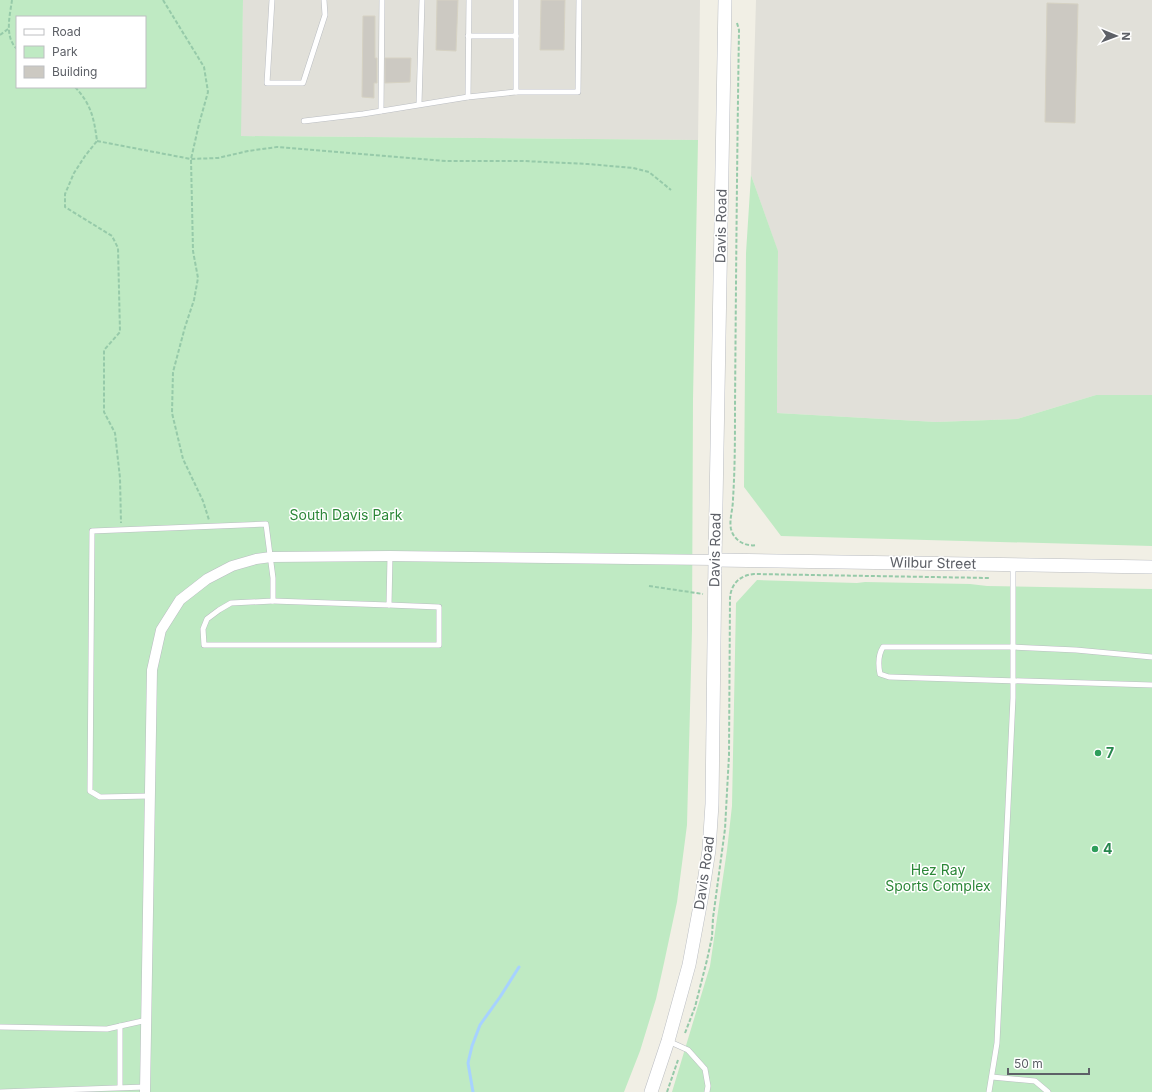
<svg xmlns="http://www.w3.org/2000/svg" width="1152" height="1092" font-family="Inter,sans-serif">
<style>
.industrial{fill:#e1e0d9}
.green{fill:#bfeac3;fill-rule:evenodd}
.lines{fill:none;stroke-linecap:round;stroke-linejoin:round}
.stream{stroke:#a7d2ff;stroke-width:3}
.building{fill:#ccc9c2;stroke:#d6d2c3}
.service-casing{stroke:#babdc2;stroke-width:6}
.minor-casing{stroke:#babdc2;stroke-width:11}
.tertiary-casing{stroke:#babdc2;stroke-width:14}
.path{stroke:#96caa9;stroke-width:2;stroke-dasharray:4 2;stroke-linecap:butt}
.service{stroke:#fff;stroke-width:5}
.minor{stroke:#fff;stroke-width:10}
.tertiary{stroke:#fff;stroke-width:13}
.leisure-dot{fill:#2e9e5b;stroke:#fff;stroke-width:1.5}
.labels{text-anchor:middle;stroke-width:3;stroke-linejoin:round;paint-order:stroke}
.street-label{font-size:14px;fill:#5d6067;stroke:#fff}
.park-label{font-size:14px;fill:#2c8738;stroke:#fff}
.leisure-label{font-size:14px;font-weight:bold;fill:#27864d;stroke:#fff;text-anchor:start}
</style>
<rect width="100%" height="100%" fill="#f1efe5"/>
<g class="industrial">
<polygon points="243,0 700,0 698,140 240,136"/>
<polygon points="756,0 1152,0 1152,395 1096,395 1017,419 936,422 777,413 778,252 751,175"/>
</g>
<g class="green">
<path d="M0 0H243L241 136 698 140 693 399 692 630 687 825 677 902 664 963 656 999 640 1051 624 1092H0ZM17 17H145V87H17Z"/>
<polygon points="751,175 778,251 777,413 936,422 1017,419 1096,395 1152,395 1152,546 781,536 744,487 746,253"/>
<polygon points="757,580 857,583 865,582 970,584 987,586 1152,589 1152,1092 672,1092 710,966 727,850 732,806 736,603"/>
</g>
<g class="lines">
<polyline class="stream" points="473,1092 468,1063 472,1046 480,1025 500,997 519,967"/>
</g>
<g class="building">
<polygon points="437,0 458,0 456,51 436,50"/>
<polygon points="541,0 565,0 564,50 540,50"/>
<polygon points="1047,3 1078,4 1075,123 1045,122"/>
<polygon points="363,16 375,16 375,58 377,58 377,83 374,83 374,98 362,97"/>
<polygon points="385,58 411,58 410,82 385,83"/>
</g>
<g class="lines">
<defs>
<g id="service">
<polyline points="272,0 267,83 303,83 325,15 324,0"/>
<polyline points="468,36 516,36"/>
<polyline points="516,92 516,0"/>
<polyline points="468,97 469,0"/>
<polyline points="419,104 422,0"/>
<polyline points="381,111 382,0"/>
<polyline points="304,121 363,114 468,97 516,92 578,92 579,0"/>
<polyline points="273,601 389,605 390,556"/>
<path d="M1152 657 1076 650 1013 647H883C878 655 878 664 880 674L889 677 1152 685"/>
<polyline points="150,796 100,797 90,791 92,531 266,524 273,578 273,601 231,603 219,610 207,619 203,629 204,645 439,645 439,607 389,605"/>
<polyline points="120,1026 120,1087"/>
<polyline points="0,1027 107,1029 147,1020"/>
<polyline points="668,1041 688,1050 705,1069 708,1086 707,1092"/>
<polyline points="992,1077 1035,1081 1048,1092"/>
<polyline points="0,1092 145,1087"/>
<polyline points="989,1092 997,1043 1013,698 1013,566"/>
</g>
<polyline id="minor" points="145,1092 152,670 161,630 180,600 207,579 232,566 256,559 271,557 390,556 715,560"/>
<g id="tertiary">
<polyline points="715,560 1152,567"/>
<polyline points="651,1092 668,1041 689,965 702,895 709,850 712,804 715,560 725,0"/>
</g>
</defs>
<use href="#service" class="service-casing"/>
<use href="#minor" class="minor-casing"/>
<use href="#tertiary" class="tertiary-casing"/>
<g class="path">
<path d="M12 0C10 15 4 37 17 49"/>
<polyline points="163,0 204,67 208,92 199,124 191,159 193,251 198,278 194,300 185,327 173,372 172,413 183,459 203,501 209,520"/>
<path d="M737 23 739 30C737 155 736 280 735 406 735 437 735 468 733 499 733 509 729 520 731 529 734 541 746 547 757 545"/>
<polyline points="0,35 8,29"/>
<path d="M75 87C91 104 94 118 97 141L85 156 74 173 65 194V207L112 236 118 248 120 332 104 350V412L115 433 120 478 121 523"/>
<polyline points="97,141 191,159 218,158 248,151 277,147 446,161 523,161 588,164 633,168 649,172 671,190"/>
<polyline points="649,586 703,594"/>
<path d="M685 1033 695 1007 707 960 712 937 713 918 725 829 729 755 730 598C731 583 741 575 754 574L989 578"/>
<polyline points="667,1092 678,1060"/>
</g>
<use href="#service" class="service"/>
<use href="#minor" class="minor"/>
<use href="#tertiary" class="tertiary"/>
</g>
<g class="leisure-dot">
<circle cx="1098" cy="753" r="4"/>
<circle cx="1095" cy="849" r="4"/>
</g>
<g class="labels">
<g class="street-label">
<text transform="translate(721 226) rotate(-89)" y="5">Davis Road</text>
<text transform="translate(715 550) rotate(-89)" y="5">Davis Road</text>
<text transform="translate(933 563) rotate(1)" y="5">Wilbur Street</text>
<text transform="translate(704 873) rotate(-82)" y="5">Davis Road</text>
</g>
<g class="park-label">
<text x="346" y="520">South Davis Park</text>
<text x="938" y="875">Hez Ray<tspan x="938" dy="16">Sports Complex</tspan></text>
</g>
<g class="leisure-label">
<text x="1106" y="758">7</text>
<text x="1103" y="854">4</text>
</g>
</g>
<rect x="16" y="16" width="130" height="72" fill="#ffffff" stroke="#bebfc2"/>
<rect x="24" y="29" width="20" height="6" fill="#ffffff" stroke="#bebfc2"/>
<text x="52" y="36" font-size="12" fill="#5d6067">Road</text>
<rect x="24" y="46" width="20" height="12" fill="#bfeac3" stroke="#bebfc2"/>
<text x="52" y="56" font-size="12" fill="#5d6067">Park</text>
<rect x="24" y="66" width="20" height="12" fill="#ccc9c2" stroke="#bebfc2"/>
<text x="52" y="76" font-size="12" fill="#5d6067">Building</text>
<g transform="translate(1116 36) rotate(91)" stroke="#ffffff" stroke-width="3" paint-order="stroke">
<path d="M0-3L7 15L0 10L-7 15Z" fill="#5d6067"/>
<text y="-6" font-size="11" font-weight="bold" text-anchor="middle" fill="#5d6067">N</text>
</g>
<path d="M1008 1068v6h81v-6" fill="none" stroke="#5d6067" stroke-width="2"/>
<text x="1014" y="1068" font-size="12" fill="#5d6067" stroke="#ffffff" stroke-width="3" paint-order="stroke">50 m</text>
</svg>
